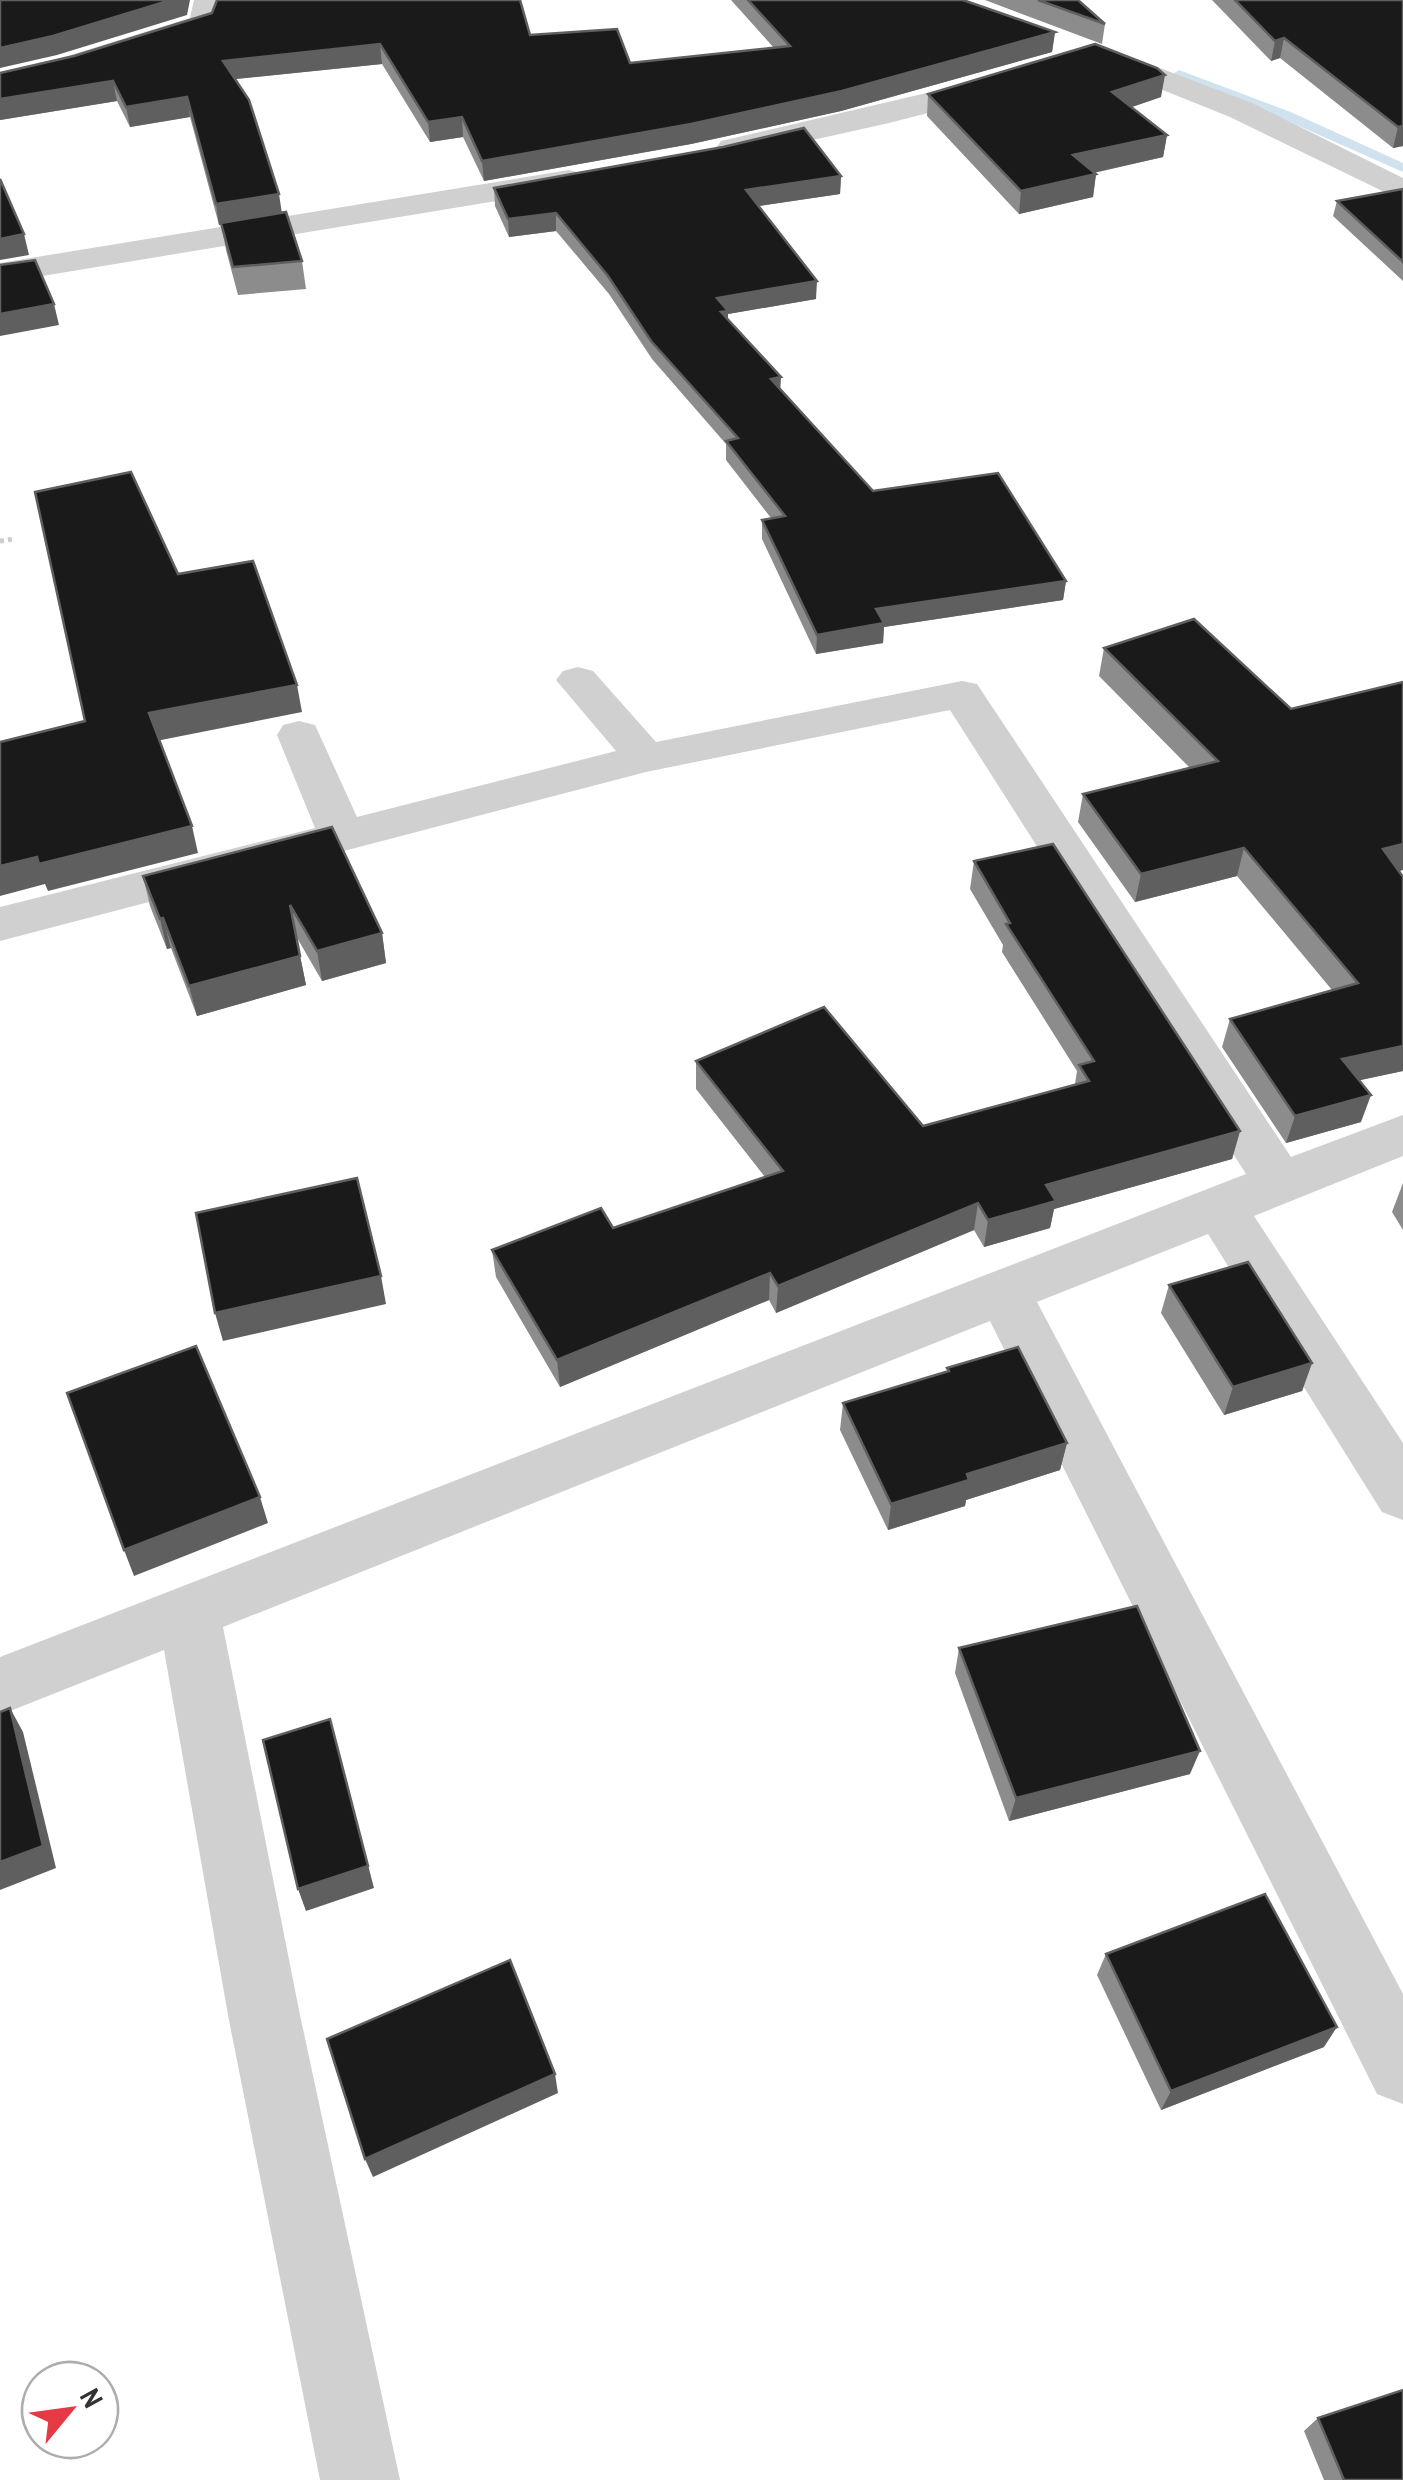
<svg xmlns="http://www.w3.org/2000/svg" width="1403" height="2480" font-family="'Archivo Narrow',sans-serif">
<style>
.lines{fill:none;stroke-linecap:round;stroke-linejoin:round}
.stream{fill:#cfe2ee;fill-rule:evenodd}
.path{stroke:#cdcdcd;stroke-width:5;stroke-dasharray:4 4;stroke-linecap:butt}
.minor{fill:#d0d0d0;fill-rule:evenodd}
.wall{fill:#8c8c8c}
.shaded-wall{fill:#5f5f5f}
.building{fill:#1a1a1a;stroke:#5f5f5f;stroke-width:2.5}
</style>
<rect width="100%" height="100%" fill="#fff"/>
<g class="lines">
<polygon class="stream" points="1179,70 1293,113 1403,163 1403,172 1283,119 1175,77 1173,74"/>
<polyline class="path" points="0,541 14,539"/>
<g class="minor">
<polygon points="194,0 224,0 214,29 77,72 0,90 0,72 58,59 190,18"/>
<polygon points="1094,43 1252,103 1403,178 1403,201 1230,117 1083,58 1079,52 1083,46"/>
<polygon points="999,76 1010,78 1015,85 1010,92 889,123 732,158 721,155 716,148 721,141"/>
<polygon points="569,170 581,173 585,180 581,187 0,283 0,263"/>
<polygon points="578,667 593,671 656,742 962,681 977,684 1291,1157 1403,1115 1403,1156 1254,1216 1403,1443 1403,1520 1382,1512 1208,1234 1037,1302 1403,1994 1403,2104 1377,2094 990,1321 223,1627 300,2015 400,2480 320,2480 228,2015 164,1650 0,1715 0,1657 1246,1174 950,710 646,772 0,941 0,907 315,828 277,735 283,725 299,721 315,725 357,817 616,751 556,680 563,671"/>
</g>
</g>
<g class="wall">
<polygon points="731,0 963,0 1055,32 1052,52 841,111 691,144 484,181 463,137 430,142 382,64 235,79 282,213 302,261 306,289 238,295 226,250 221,224 219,225 190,117 130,127 117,101 0,120 0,73 530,35 630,63 774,48"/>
<polygon points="985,0 1078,0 1105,24 1102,44"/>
<polygon points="1212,0 1403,0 1403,146 1393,148 1280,58 1271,61"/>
<polygon points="928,94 1161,97 1131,107 1167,135 1163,157 1094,173 1096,174 1093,197 1019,214 927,116"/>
<polygon points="841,176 840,194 759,206 816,299 728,314 728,320 781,390 873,491 1066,581 1063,600 884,627 883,643 816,654 762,539 762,520 771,518 726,460 726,444 652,359 609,294 556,231 509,237 495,206 494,188"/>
<polygon points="1403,189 1403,281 1333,216 1337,201"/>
<polygon points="1104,648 1291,709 1403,682 1403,870 1399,871 1403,1071 1359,1080 1361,1122 1286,1143 1222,1047 1230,1019 1332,990 1237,876 1135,902 1078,822 1083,794 1190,768 1099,676"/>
<polygon points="332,827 382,933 386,963 322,981 296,936 306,985 197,1016 171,948 167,949 150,906 143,876"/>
<polygon points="974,861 1240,1131 1232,1159 1054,1209 1050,1228 984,1247 974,1230 776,1313 769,1300 560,1387 496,1277 492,1250 613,1228 765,1177 696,1089 696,1061 923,1126 1075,1084 1077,1071 1002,952 1003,945 970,889"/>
<polygon points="1403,1183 1403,1230 1392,1212"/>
<polygon points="1169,1285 1312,1363 1302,1391 1224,1415 1161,1313"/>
<polygon points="947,1368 1067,1443 1060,1470 966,1500 965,1506 888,1530 840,1430 843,1403 947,1372"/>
<polygon points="959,1648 1190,1774 1009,1821 955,1673"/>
<polygon points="1106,1954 1324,2047 1161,2110 1097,1975"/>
<polygon points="1318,2418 1403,2480 1324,2480 1304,2431"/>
</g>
<g class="shaded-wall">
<polygon points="171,0 190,0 187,15 57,55 0,68 0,48"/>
<polygon points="1055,32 1052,52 841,111 691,144 484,181 482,161"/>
<polygon points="1284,38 1280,58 1271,61 1275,41"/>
<polygon points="380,44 382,64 226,80 223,61"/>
<polygon points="1165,75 1161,97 1109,115 1112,92"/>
<polygon points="113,81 117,101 0,120 0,99"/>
<polygon points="187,97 190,117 130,127 126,107"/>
<polygon points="462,117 463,137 430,142 428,122"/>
<polygon points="1403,126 1403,146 1393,148 1398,127"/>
<polygon points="1167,135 1163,157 1070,178 1073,155"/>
<polygon points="1096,174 1093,197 1019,214 1021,191"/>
<polygon points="841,176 840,194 746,208 746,190"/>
<polygon points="279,194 282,214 219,225 216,204"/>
<polygon points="556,213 556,231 509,237 508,219"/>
<polygon points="24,234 29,255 0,260 0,239"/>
<polygon points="817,281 816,299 728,314 728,329 721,331 717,298"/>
<polygon points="54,304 59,325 0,336 0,314"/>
<polygon points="781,377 780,395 771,379"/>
<polygon points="1066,581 1063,600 884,627 883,643 816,654 817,635 876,609"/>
<polygon points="297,685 302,712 156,741 149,713"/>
<polygon points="192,826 198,853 48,891 45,884 0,896 0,866 37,857"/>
<polygon points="1403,844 1403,870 1374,877 1383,849"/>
<polygon points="1244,848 1237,876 1135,902 1141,874"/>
<polygon points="163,918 171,948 167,949 160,919"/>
<polygon points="382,933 386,963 322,981 317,951"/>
<polygon points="300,956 306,985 197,1016 189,986"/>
<polygon points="1403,1046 1403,1071 1333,1086 1342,1059"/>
<polygon points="1371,1095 1361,1122 1286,1143 1295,1116"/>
<polygon points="1240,1131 1232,1159 1054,1209 1050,1228 984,1247 988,1220 1046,1185"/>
<polygon points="978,1203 974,1230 776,1313 778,1286"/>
<polygon points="770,1273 769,1300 560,1387 557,1360"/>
<polygon points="381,1276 386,1304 223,1341 215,1313"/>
<polygon points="1312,1363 1302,1391 1224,1415 1233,1387"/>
<polygon points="1067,1443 1060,1470 966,1500 965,1506 888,1530 891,1504 967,1474"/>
<polygon points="260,1497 268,1523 134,1576 124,1550"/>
<polygon points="10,1708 23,1732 56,1868 0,1890 0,1862"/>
<polygon points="330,1719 374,1888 306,1911 298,1889"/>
<polygon points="1200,1751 1190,1774 1009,1821 1016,1798"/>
<polygon points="1337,2027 1324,2047 1161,2110 1171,2091"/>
<polygon points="555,2074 558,2093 373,2177 365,2159"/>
</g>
<g class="building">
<polygon points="0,0 171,0 53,36 0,48"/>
<polygon points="217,0 520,0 530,35 617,29 630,63 790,46 748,0 963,0 1055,32 842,91 691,124 482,161 462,117 428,122 380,44 223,61 249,100 279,194 216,204 187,97 126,107 113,81 0,99 0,73 74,56 212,13"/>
<polygon points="1038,0 1078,0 1105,24"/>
<polygon points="1235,0 1403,0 1403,126 1398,127 1284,38 1275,41"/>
<polygon points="1095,44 1157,68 1165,75 1112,92 1167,135 1073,155 1096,174 1021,191 928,94"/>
<polygon points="804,128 841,176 746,190 817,281 717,298 728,311 721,312 781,377 771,379 873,491 998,473 1066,581 876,609 884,623 817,635 762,520 785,516 726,441 738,438 651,341 608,276 556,213 508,219 494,188 723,147"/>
<polygon points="0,179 24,234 0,239"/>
<polygon points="1403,189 1403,262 1337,201"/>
<polygon points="286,212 302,261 233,267 221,223"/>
<polygon points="35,260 54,304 0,314 0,265"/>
<polygon points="131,472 178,574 253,561 297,685 149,713 192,826 39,864 37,857 0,866 0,742 85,721 35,492"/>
<polygon points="1194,619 1291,709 1403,682 1403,844 1383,849 1403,877 1403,1046 1342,1059 1371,1095 1295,1116 1230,1019 1358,983 1244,848 1141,874 1083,794 1218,761 1104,648"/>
<polygon points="332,827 382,933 317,951 290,905 300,956 189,986 163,918 160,919 143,876"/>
<polygon points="1053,844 1240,1131 1046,1185 1056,1201 988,1220 978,1203 778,1286 770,1273 557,1360 492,1250 601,1208 613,1228 783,1171 696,1061 824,1007 923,1126 1089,1081 1079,1065 1094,1061 1006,924 1010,923 974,861"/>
<polygon points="357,1178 381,1276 215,1313 196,1213"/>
<polygon points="1248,1262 1312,1363 1233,1387 1169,1285"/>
<polygon points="196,1346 260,1497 124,1550 67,1393"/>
<polygon points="1018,1347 1067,1443 967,1474 969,1480 891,1504 843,1403 949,1371 947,1368"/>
<polygon points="1137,1606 1200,1751 1016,1798 959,1648"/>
<polygon points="10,1708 43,1846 0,1862 0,1712"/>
<polygon points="330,1719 368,1866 298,1889 263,1740"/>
<polygon points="1265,1894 1337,2027 1171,2091 1106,1954"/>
<polygon points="510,1960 555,2074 365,2159 327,2039"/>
<polygon points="1403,2390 1403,2480 1344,2480 1318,2418"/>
</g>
<g transform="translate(70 2410) rotate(61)"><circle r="48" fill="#ffffff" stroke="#adadad" stroke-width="2.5"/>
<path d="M0-8L18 38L0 25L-18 38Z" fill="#e63946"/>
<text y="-15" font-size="28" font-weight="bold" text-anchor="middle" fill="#333333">N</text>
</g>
</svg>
